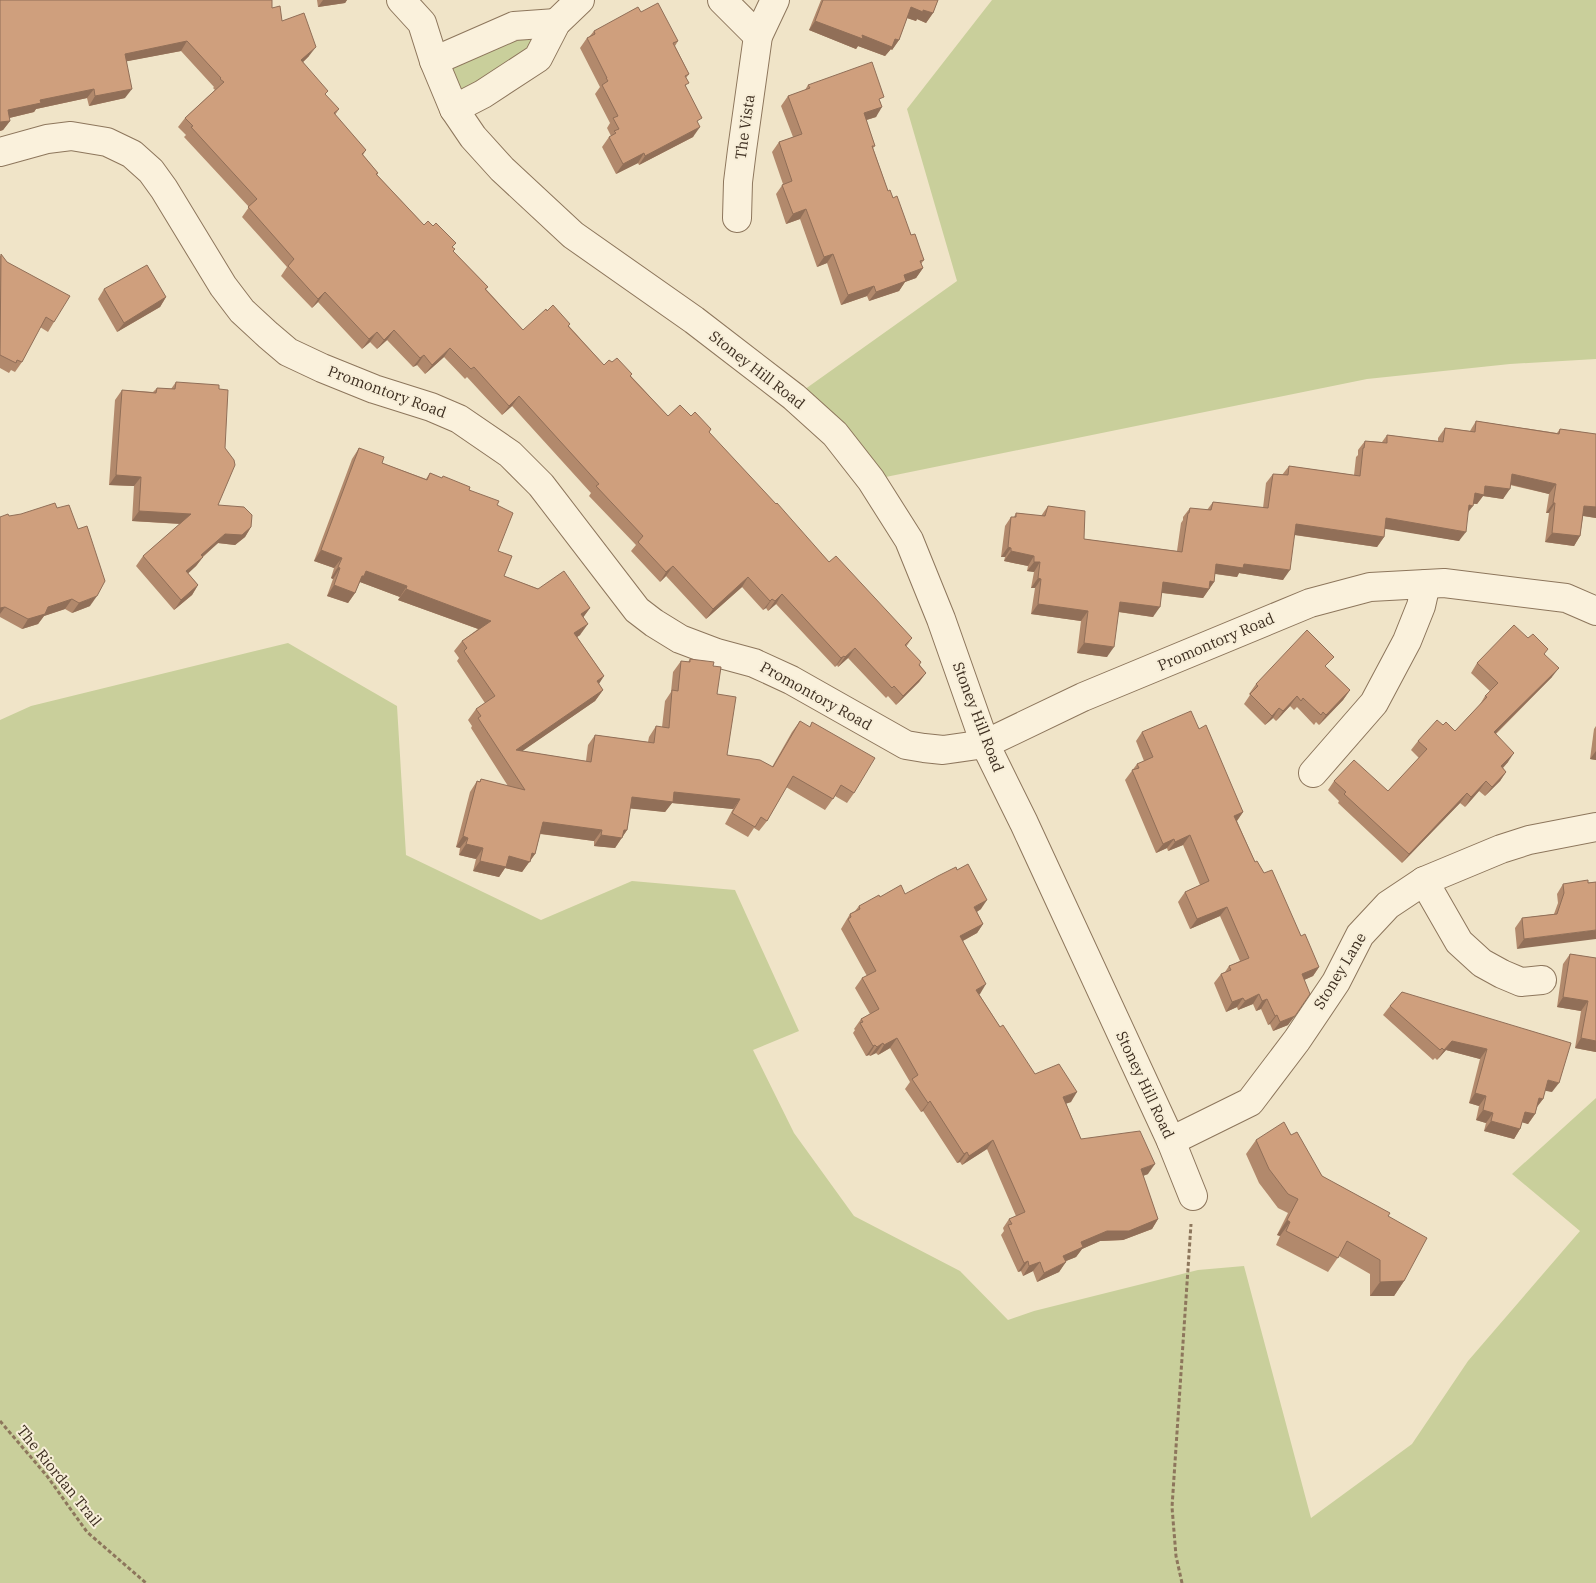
<svg xmlns="http://www.w3.org/2000/svg" width="1596" height="1583" font-family="'IBM Plex Serif',serif">
<style>
.green{fill:#c9cf9b}
.lines{fill:none;stroke-linecap:round;stroke-linejoin:round}
.minor-casing{stroke:#8d765c;stroke-width:30}
.path{stroke:#8d765c;stroke-width:3;stroke-dasharray:4 2.5;stroke-linecap:butt}
.minor{stroke:#faf1dc;stroke-width:28}
.wall{fill:#b2896c}
.shaded-wall{fill:#916f58}
.building{fill:#cf9f7d;stroke:#916f58}
.labels{text-anchor:middle;stroke-width:4;stroke-linejoin:round;paint-order:stroke}
.street-label{font-size:15px;fill:#3d2e20;stroke:#f7eed8}
</style>
<rect width="100%" height="100%" fill="#f0e4c8"/>
<g class="green">
<polygon points="992,0 1596,0 1596,359 1510,364 1367,379 871,480 794,397 957,281 907,109"/>
<polygon points="556,23 538,58 454,109 434,61"/>
<polygon points="288,643 397,706 406,855 541,920 632,881 735,890 799,1031 753,1050 794,1133 854,1216 960,1271 1008,1320 1034,1311 1198,1270 1244,1266 1311,1518 1412,1444 1468,1361 1580,1231 1512,1174 1596,1098 1596,1583 0,1583 0,720 31,706"/>
</g>
<g class="lines">
<defs>
<g id="minor">
<polyline points="401,0 422,23 434,61 454,109 473,137 502,169 573,235 694,320 794,397 835,434 871,480 909,540 941,619 985,744 1024,823 1171,1141 1193,1196"/>
<polyline points="722,0 758,36"/>
<polyline points="434,61 514,26 556,23"/>
<polyline points="454,109 483,94 538,58 556,23 580,0"/>
<polyline points="0,152 47,139 71,136 107,142 132,154 151,171 164,189 223,286 242,311 268,335 288,352 322,368 374,389 431,407 459,419 510,454 541,485 637,610 654,623 680,639 717,653 754,663 791,680 906,745 924,748 943,750 985,744 1083,697 1310,603 1370,587 1444,583 1566,598 1596,611"/>
<polyline points="737,218 738,182 742,150 758,36 775,0"/>
<polyline points="1313,773 1374,703 1407,641 1421,606 1426,584"/>
<polyline points="1424,881 1459,942 1482,963 1502,974 1521,982 1542,980"/>
<polyline points="1171,1141 1250,1102 1297,1040 1336,982 1360,935 1388,905 1424,881 1501,849 1529,840 1596,827"/>
</g>
</defs>
<use href="#minor" class="minor-casing"/>
<g class="path">
<polyline points="0,1421 47,1476 87,1532 146,1583"/>
<polyline points="1182,1583 1176,1556 1172,1507 1191,1224"/>
</g>
<use href="#minor" class="minor"/>
</g>
<g class="wall">
<polygon points="0,0 272,8 309,56 303,62 325,95 339,109 335,115 366,150 363,155 378,173 377,175 424,225 453,247 453,251 488,287 486,289 523,330 569,326 604,365 631,376 668,416 691,416 711,429 709,433 829,562 912,638 906,647 920,665 926,673 919,682 896,705 888,696 886,698 848,658 838,667 837,665 835,667 776,604 768,611 766,608 763,610 742,587 706,619 666,576 660,582 631,551 636,545 589,496 591,493 512,406 502,415 467,377 465,379 444,357 425,374 417,365 413,367 387,340 377,349 370,342 362,349 318,302 312,308 281,276 287,267 242,217 249,207 184,137 186,135 178,127 185,118 215,90 213,88 214,87 181,51 127,61 125,98 89,106 87,98 36,109 34,112 9,118 10,121 3,130 0,131"/>
<polygon points="317,0 347,0 345,3 318,7"/>
<polygon points="821,0 938,0 933,13 926,23 917,19 916,21 907,18 899,40 892,50 891,49 885,56 858,46 856,49 809,30"/>
<polygon points="641,12 678,41 675,46 689,74 686,78 686,87 698,124 693,137 639,165 638,163 616,174 602,147 609,137 611,136 607,128 610,123 595,94 600,87 580,48 587,38 589,37 594,31"/>
<polygon points="808,85 881,102 876,117 866,120 875,146 873,148 888,191 893,198 924,260 921,264 923,268 916,278 905,282 899,291 869,301 867,296 841,305 827,263 817,267 800,219 786,224 776,194 783,184 772,152 779,142 793,137 781,106 788,96 805,90"/>
<polygon points="0,255 54,322 48,332 40,327 22,362 15,372 11,370 9,373 0,368"/>
<polygon points="104,289 166,297 160,307 117,332 98,299"/>
<polygon points="176,382 218,505 251,527 245,537 235,545 218,543 203,557 196,566 188,573 198,585 192,595 174,610 136,566 143,556 180,524 132,521 134,486 109,485 115,400 122,390 153,392 157,388 171,389"/>
<polygon points="1476,421 1557,433 1560,429 1596,434 1596,518 1583,516 1580,536 1574,546 1545,542 1549,513 1546,513 1549,494 1510,485 1503,499 1483,496 1477,504 1473,504 1468,512 1459,541 1385,528 1384,537 1377,547 1294,535 1283,580 1239,573 1237,577 1215,574 1214,582 1203,598 1162,593 1153,617 1118,612 1107,657 1077,653 1081,621 1031,614 1035,588 1031,588 1034,572 1027,571 1028,566 1004,561 1005,557 1001,557 1005,526 1011,517 1014,517 1016,513 1041,516 1048,506 1084,539 1177,551 1181,523 1183,520 1183,517 1190,508 1207,510 1213,502 1263,508 1266,483 1273,474 1282,475 1289,466 1354,475 1356,457 1358,455 1358,450 1365,441 1382,442 1387,435 1438,441 1438,438 1445,428 1470,431"/>
<polygon points="359,448 382,463 426,479 430,473 469,490 497,505 498,551 504,576 590,608 583,617 580,635 577,637 604,676 598,684 603,690 595,701 522,751 586,761 588,745 595,735 648,742 649,737 656,726 662,727 665,701 671,692 673,672 681,661 688,662 690,659 713,666 717,694 727,755 772,767 792,732 800,721 854,793 847,803 835,796 825,810 786,787 767,821 759,831 754,828 748,837 725,824 733,809 672,803 665,812 630,808 627,830 615,848 594,846 594,841 540,834 535,854 522,872 505,868 499,877 473,871 476,859 459,855 460,848 456,847 470,792 477,781 479,782 481,779 508,786 471,728 472,726 468,720 476,709 485,703 457,661 459,658 454,651 462,641 478,629 398,600 400,597 360,582 355,593 348,603 327,596 333,579 331,578 334,568 314,561 352,459"/>
<polygon points="9,516 90,606 72,613 65,609 44,616 38,624 22,629 0,617 0,517"/>
<polygon points="1545,654 1552,677 1496,734 1508,762 1503,768 1506,772 1500,781 1485,796 1479,791 1465,807 1460,803 1402,863 1338,803 1339,801 1328,790 1334,781 1388,791 1419,758 1411,750 1418,741 1455,731 1479,706 1485,696 1490,691 1471,673 1477,663"/>
<polygon points="1326,667 1350,690 1343,700 1319,725 1316,722 1314,725 1297,707 1294,710 1290,706 1276,721 1273,718 1265,725 1244,704 1250,695 1249,694 1256,684"/>
<polygon points="1596,726 1596,760 1590,759 1594,729"/>
<polygon points="1199,729 1243,812 1237,821 1255,862 1264,873 1319,967 1313,976 1304,980 1288,1025 1273,1031 1270,1024 1268,1025 1261,1009 1256,1011 1253,1004 1238,1010 1237,1007 1226,1012 1214,983 1221,974 1225,972 1229,966 1240,961 1220,916 1190,929 1178,902 1185,892 1200,885 1183,845 1168,851 1167,848 1156,853 1125,780 1137,764 1144,761 1136,741 1142,732"/>
<polygon points="1596,882 1517,949 1515,928 1522,918 1554,914 1558,903 1557,894 1563,884"/>
<polygon points="905,894 981,909 977,912 983,924 977,933 963,941 980,994 979,994 1000,1027 1035,1074 1071,1102 1066,1103 1081,1139 1148,1174 1143,1176 1158,1219 1152,1229 1123,1240 1100,1241 1082,1249 1076,1257 1066,1261 1059,1272 1037,1282 1033,1271 1023,1276 1021,1271 1018,1272 1001,1235 1004,1231 1003,1228 1009,1219 1016,1216 987,1149 962,1165 960,1162 957,1163 923,1111 921,1112 905,1089 910,1082 890,1048 878,1055 876,1053 870,1056 869,1055 866,1056 853,1033 855,1030 854,1029 861,1019 870,1014 855,988 862,978 867,976 841,929 850,914 855,911 859,906 880,897"/>
<polygon points="1570,954 1596,958 1596,1052 1575,1048 1581,1011 1557,1007 1563,964"/>
<polygon points="1402,992 1552,1092 1545,1090 1543,1099 1537,1107 1535,1114 1528,1124 1522,1122 1520,1129 1514,1139 1484,1131 1486,1123 1476,1120 1479,1106 1469,1103 1480,1059 1446,1050 1437,1060 1435,1058 1433,1060 1383,1015 1390,1006"/>
<polygon points="1291,1135 1322,1176 1388,1216 1404,1281 1394,1296 1370,1296 1370,1274 1339,1256 1328,1272 1276,1245 1280,1236 1277,1235 1288,1213 1278,1208 1259,1183 1246,1154 1256,1140"/>
</g>
<g class="shaded-wall">
<polygon points="323,0 347,0 345,3 318,7"/>
<polygon points="911,7 923,10 933,13 926,23 917,19 916,21 904,17"/>
<polygon points="815,21 862,35 895,39 899,40 892,50 891,49 885,56 858,46 856,49 809,30"/>
<polygon points="187,41 181,51 118,63 125,54"/>
<polygon points="316,47 309,56 295,70 301,60"/>
<polygon points="94,89 87,98 36,109 34,112 1,120 8,110 40,100"/>
<polygon points="132,89 125,98 89,106 95,96"/>
<polygon points="882,107 876,117 857,123 864,113"/>
<polygon points="10,121 3,130 0,131 0,122"/>
<polygon points="700,127 693,137 639,165 645,156"/>
<polygon points="644,153 638,163 616,174 623,164"/>
<polygon points="806,209 800,219 786,224 793,214"/>
<polygon points="833,254 827,263 817,267 824,257"/>
<polygon points="923,268 916,278 905,282 899,291 869,301 876,292 904,275"/>
<polygon points="874,286 867,296 841,305 848,295"/>
<polygon points="325,292 318,302 312,308 318,299"/>
<polygon points="166,297 160,307 117,332 124,323"/>
<polygon points="394,330 387,340 377,349 384,340"/>
<polygon points="377,332 370,342 362,349 369,339"/>
<polygon points="450,348 444,357 425,374 432,365"/>
<polygon points="424,355 417,365 413,367 420,358"/>
<polygon points="519,396 512,406 502,415 509,406"/>
<polygon points="1512,474 1556,484 1549,494 1505,483"/>
<polygon points="116,475 141,477 134,486 109,485"/>
<polygon points="1485,486 1510,489 1503,499 1483,496 1477,504 1468,503 1475,493"/>
<polygon points="1553,503 1555,503 1549,513 1546,513"/>
<polygon points="1469,505 1473,506 1466,515"/>
<polygon points="1584,506 1596,507 1596,518 1578,515"/>
<polygon points="139,511 191,514 184,524 132,521"/>
<polygon points="1386,518 1466,532 1459,541 1380,528"/>
<polygon points="1296,524 1384,537 1377,547 1289,534"/>
<polygon points="251,527 245,537 235,545 218,543 194,564 201,555 225,534"/>
<polygon points="1552,533 1580,536 1574,546 1545,542"/>
<polygon points="1008,547 1011,548 1005,557 1001,557"/>
<polygon points="321,550 342,558 334,568 314,561"/>
<polygon points="1011,551 1034,556 1028,566 1004,561"/>
<polygon points="203,557 196,566 180,581 186,571"/>
<polygon points="1034,562 1040,562 1034,572 1027,571"/>
<polygon points="1216,564 1244,564 1290,570 1283,580 1239,573 1237,577 1210,573"/>
<polygon points="673,566 666,576 660,582 666,572"/>
<polygon points="338,567 340,568 333,579 331,578"/>
<polygon points="366,571 407,586 400,597 360,582 354,586"/>
<polygon points="748,577 742,587 706,619 713,609"/>
<polygon points="1038,578 1041,579 1035,588 1031,588"/>
<polygon points="1210,581 1214,582 1203,598 1156,592 1163,582"/>
<polygon points="198,585 192,595 174,610 181,600"/>
<polygon points="334,585 355,593 348,603 327,596"/>
<polygon points="406,589 491,621 484,631 398,600"/>
<polygon points="782,594 776,604 768,611 775,601"/>
<polygon points="97,596 90,606 72,613 79,603"/>
<polygon points="72,599 65,609 44,616 38,624 22,629 28,619 48,607"/>
<polygon points="772,599 766,608 763,610 770,601"/>
<polygon points="1120,602 1160,607 1153,617 1113,611"/>
<polygon points="1038,604 1088,611 1081,621 1031,614"/>
<polygon points="5,607 0,614 0,608"/>
<polygon points="590,608 582,619 581,614"/>
<polygon points="588,624 580,635 567,644 574,633"/>
<polygon points="1084,643 1114,647 1107,657 1077,653"/>
<polygon points="855,648 848,658 838,667 845,657"/>
<polygon points="844,656 837,665 835,667 841,658"/>
<polygon points="1559,668 1552,677 1487,742 1494,732"/>
<polygon points="926,673 919,682 896,705 903,696"/>
<polygon points="604,676 597,687 597,681"/>
<polygon points="603,690 595,701 508,761 516,750"/>
<polygon points="1350,690 1343,700 1319,725 1326,715"/>
<polygon points="1297,696 1290,706 1276,721 1283,711"/>
<polygon points="1279,708 1273,718 1265,725 1272,716"/>
<polygon points="1596,751 1596,760 1590,759"/>
<polygon points="1514,753 1508,762 1495,776 1501,766"/>
<polygon points="1506,772 1500,781 1485,796 1492,787"/>
<polygon points="1486,781 1479,791 1465,807 1471,797"/>
<polygon points="674,792 740,799 733,809 672,803 665,812 625,808 632,797"/>
<polygon points="1467,793 1460,803 1402,863 1409,854"/>
<polygon points="1243,812 1236,822 1234,816"/>
<polygon points="543,822 602,830 594,841 535,833"/>
<polygon points="624,830 627,830 615,848 594,846 601,835"/>
<polygon points="1190,835 1183,845 1168,851 1175,842"/>
<polygon points="463,836 468,838 460,848 456,847"/>
<polygon points="1174,839 1167,848 1156,853 1163,844"/>
<polygon points="466,844 483,848 476,859 459,855"/>
<polygon points="532,853 535,854 522,872 505,868 499,877 473,871 480,861"/>
<polygon points="987,900 981,909 968,917 974,907"/>
<polygon points="1227,907 1220,916 1190,929 1197,919"/>
<polygon points="983,924 977,933 953,946 960,936"/>
<polygon points="1596,930 1596,939 1517,949 1524,939"/>
<polygon points="1319,967 1313,976 1295,984 1302,974"/>
<polygon points="986,984 980,994 969,999 976,990"/>
<polygon points="1259,994 1253,1004 1238,1010 1245,1001"/>
<polygon points="1563,997 1588,1001 1581,1011 1557,1007"/>
<polygon points="1243,998 1237,1007 1226,1012 1232,1002"/>
<polygon points="1267,999 1261,1009 1256,1011 1262,1001"/>
<polygon points="1277,1015 1270,1024 1268,1025 1275,1016"/>
<polygon points="1295,1016 1288,1025 1273,1031 1280,1022"/>
<polygon points="897,1038 890,1048 878,1055 884,1045"/>
<polygon points="1581,1038 1596,1041 1596,1052 1575,1048"/>
<polygon points="1452,1041 1487,1049 1480,1059 1446,1050 1437,1060 1444,1050"/>
<polygon points="883,1043 876,1053 870,1056 877,1047"/>
<polygon points="875,1045 869,1055 866,1056 873,1046"/>
<polygon points="1548,1080 1559,1083 1552,1092 1541,1090"/>
<polygon points="1077,1092 1071,1102 1057,1107 1063,1097"/>
<polygon points="1475,1093 1486,1096 1479,1106 1469,1103"/>
<polygon points="1539,1098 1543,1099 1536,1108"/>
<polygon points="930,1101 923,1111 921,1112 928,1103"/>
<polygon points="1483,1110 1493,1113 1486,1123 1476,1120"/>
<polygon points="1525,1112 1535,1114 1528,1124 1518,1121"/>
<polygon points="1491,1121 1520,1129 1514,1139 1484,1131"/>
<polygon points="993,1140 987,1149 962,1165 969,1156"/>
<polygon points="967,1152 960,1162 957,1163 964,1154"/>
<polygon points="1155,1164 1148,1174 1134,1179 1141,1169"/>
<polygon points="1158,1219 1152,1229 1123,1240 1100,1241 1082,1249 1076,1257 1056,1265 1063,1256 1081,1242 1107,1231"/>
<polygon points="1287,1220 1290,1222 1280,1236 1277,1235"/>
<polygon points="1028,1261 1021,1271 1018,1272 1024,1263"/>
<polygon points="1040,1262 1033,1271 1023,1276 1029,1266"/>
<polygon points="1066,1262 1059,1272 1037,1282 1044,1273"/>
<polygon points="1404,1281 1394,1296 1370,1296 1380,1282"/>
</g>
<g class="building">
<polygon points="0,0 272,0 272,8 280,6 282,21 304,13 316,47 301,60 328,91 325,94 339,109 334,113 366,150 362,154 378,173 376,174 424,225 428,221 433,226 436,223 456,243 452,247 455,249 453,251 488,287 485,289 523,330 546,309 547,311 553,305 570,324 568,326 604,365 609,360 612,362 617,358 632,374 630,376 668,416 680,405 691,416 695,412 711,429 709,432 776,504 777,503 829,562 836,556 912,638 905,645 921,662 919,665 926,673 903,696 894,686 892,688 855,648 845,657 844,656 841,658 782,594 775,601 772,599 770,601 748,577 713,609 673,566 666,572 638,542 643,536 596,486 599,484 519,396 509,406 474,367 471,369 450,348 432,365 424,355 420,358 394,330 384,340 377,332 369,339 325,292 318,299 288,266 294,259 248,207 257,199 191,127 193,126 185,118 224,82 220,79 221,78 187,41 125,54 132,89 95,96 94,89 40,100 41,103 8,110 10,121 0,122"/>
<polygon points="823,0 938,0 933,13 923,10 923,12 911,7 899,40 895,39 892,47 862,35 863,39 815,21"/>
<polygon points="658,3 678,41 673,43 689,74 685,76 689,83 685,85 702,118 697,121 700,127 645,156 644,153 623,164 609,137 616,133 614,131 619,129 613,118 618,116 602,85 608,81 606,78 607,78 587,38 595,34 594,31 638,7 641,12"/>
<polygon points="872,62 884,97 879,99 882,107 864,113 875,146 872,146 888,191 890,190 893,198 897,196 911,235 915,234 924,260 920,261 923,268 904,275 906,281 876,292 874,286 848,295 833,254 824,257 806,209 793,214 782,185 792,181 779,142 802,134 788,96 810,88 808,85"/>
<polygon points="1,254 7,262 70,296 54,322 46,317 22,362 17,360 16,363 0,355"/>
<polygon points="147,265 166,297 124,323 104,289"/>
<polygon points="176,382 219,385 219,389 228,390 225,448 234,460 235,465 218,505 244,507 252,515 251,527 242,535 225,534 201,555 203,557 186,571 198,585 181,600 143,556 191,514 139,511 141,477 116,475 122,390 156,393 157,388 175,389"/>
<polygon points="1476,421 1559,434 1560,429 1596,434 1596,507 1584,506 1580,536 1552,533 1555,503 1553,503 1556,484 1512,474 1510,489 1485,486 1484,495 1475,493 1473,506 1469,505 1466,532 1386,518 1384,537 1296,524 1290,570 1244,564 1243,568 1216,564 1214,582 1210,581 1209,589 1163,582 1160,607 1120,602 1114,647 1084,643 1088,611 1038,604 1041,579 1038,578 1040,562 1034,562 1034,556 1011,551 1011,548 1008,547 1011,517 1016,517 1016,513 1045,516 1048,506 1085,511 1084,539 1182,552 1188,513 1189,513 1190,508 1211,510 1213,502 1268,508 1273,474 1288,475 1289,466 1360,476 1363,448 1364,448 1365,441 1387,443 1387,435 1443,442 1445,428 1475,432"/>
<polygon points="359,448 384,457 382,463 427,480 430,473 442,478 443,476 470,487 469,490 499,501 497,505 513,513 498,551 512,556 504,576 538,589 564,571 590,608 581,614 588,624 574,633 604,676 597,681 603,690 516,750 591,762 595,735 654,743 656,726 669,728 672,690 678,691 681,661 690,662 690,659 714,662 713,666 721,667 717,694 736,697 727,755 760,760 773,767 800,721 810,727 812,722 875,758 854,793 841,785 833,799 793,776 767,821 761,817 755,827 732,813 740,799 674,792 673,802 632,797 627,830 624,830 622,838 601,835 602,830 543,822 535,854 532,853 530,862 509,856 506,867 480,861 483,848 466,844 468,838 463,836 477,781 480,782 481,779 525,790 478,718 481,716 476,709 495,696 464,651 467,648 462,641 491,621 406,589 407,586 366,571 364,576 362,576 355,593 334,585 340,568 338,567 342,558 321,550"/>
<polygon points="55,503 57,508 69,505 78,529 87,526 105,581 97,596 79,603 72,599 48,607 45,614 28,619 5,607 0,608 0,517 8,514 9,516 21,514"/>
<polygon points="1514,625 1528,638 1533,634 1548,649 1544,654 1559,668 1494,732 1514,753 1501,766 1506,772 1492,787 1486,781 1471,797 1467,793 1409,854 1344,794 1346,792 1334,781 1354,760 1388,791 1427,749 1418,741 1437,720 1443,725 1446,722 1455,731 1487,697 1485,696 1498,683 1477,663"/>
<polygon points="1307,630 1334,657 1325,666 1350,690 1326,715 1323,712 1321,715 1303,698 1301,701 1297,696 1283,711 1279,708 1272,716 1250,694 1258,686 1256,684"/>
<polygon points="1191,711 1199,729 1206,725 1243,812 1234,816 1255,862 1257,861 1264,873 1272,870 1301,936 1305,934 1319,967 1302,974 1310,994 1295,1016 1280,1022 1277,1015 1275,1016 1267,999 1262,1001 1259,994 1245,1001 1243,998 1232,1002 1221,974 1231,970 1229,966 1249,958 1227,907 1197,919 1185,892 1209,881 1190,835 1175,842 1174,839 1163,844 1132,770 1139,768 1137,764 1153,757 1142,732"/>
<polygon points="968,864 987,900 974,907 983,924 960,936 986,984 976,990 1000,1027 1003,1025 1035,1074 1059,1064 1077,1092 1063,1097 1081,1139 1140,1131 1155,1164 1141,1169 1158,1219 1129,1231 1107,1231 1081,1242 1083,1247 1063,1256 1066,1262 1044,1273 1040,1262 1029,1266 1028,1261 1024,1263 1008,1225 1012,1224 1009,1219 1025,1212 993,1140 969,1156 967,1152 964,1154 930,1101 928,1103 912,1079 918,1075 897,1038 884,1045 883,1043 877,1047 875,1045 873,1046 860,1023 863,1022 861,1019 879,1009 862,978 876,971 848,919 851,917 850,914 860,909 859,906 879,895 880,897 901,885 905,894 938,876 956,867 957,870"/>
<polygon points="1588,880 1588,883 1596,882 1596,930 1524,939 1522,918 1557,914 1564,893 1563,884"/>
<polygon points="1570,954 1596,958 1596,1041 1581,1038 1588,1001 1563,997"/>
<polygon points="1402,992 1571,1043 1559,1083 1548,1080 1543,1099 1539,1098 1535,1114 1525,1112 1520,1129 1491,1121 1493,1113 1483,1110 1486,1096 1475,1093 1487,1049 1452,1041 1444,1050 1442,1048 1440,1050 1390,1006"/>
<polygon points="1284,1122 1291,1135 1297,1132 1322,1176 1390,1213 1388,1216 1427,1238 1404,1281 1380,1282 1380,1260 1347,1241 1338,1258 1286,1231 1290,1222 1287,1220 1298,1199 1288,1194 1269,1169 1256,1140"/>
</g>
<g class="labels">
<g class="street-label">
<text transform="translate(745 127) rotate(-82)" y="5">The Vista</text>
<text transform="translate(757 370) rotate(38)" y="5">Stoney Hill Road</text>
<text transform="translate(387 392) rotate(20)" y="5">Promontory Road</text>
<text transform="translate(1216 642) rotate(-23)" y="5">Promontory Road</text>
<text transform="translate(816 696) rotate(29)" y="5">Promontory Road</text>
<text transform="translate(978 717) rotate(69)" y="5">Stoney Hill Road</text>
<text transform="translate(1340 971) rotate(-59)" y="5">Stoney Lane</text>
<text transform="translate(1145 1085) rotate(65)" y="5">Stoney Hill Road</text>
<text transform="translate(59 1476) rotate(51)" y="5">The Riordan Trail</text>
</g>
</g>
</svg>
